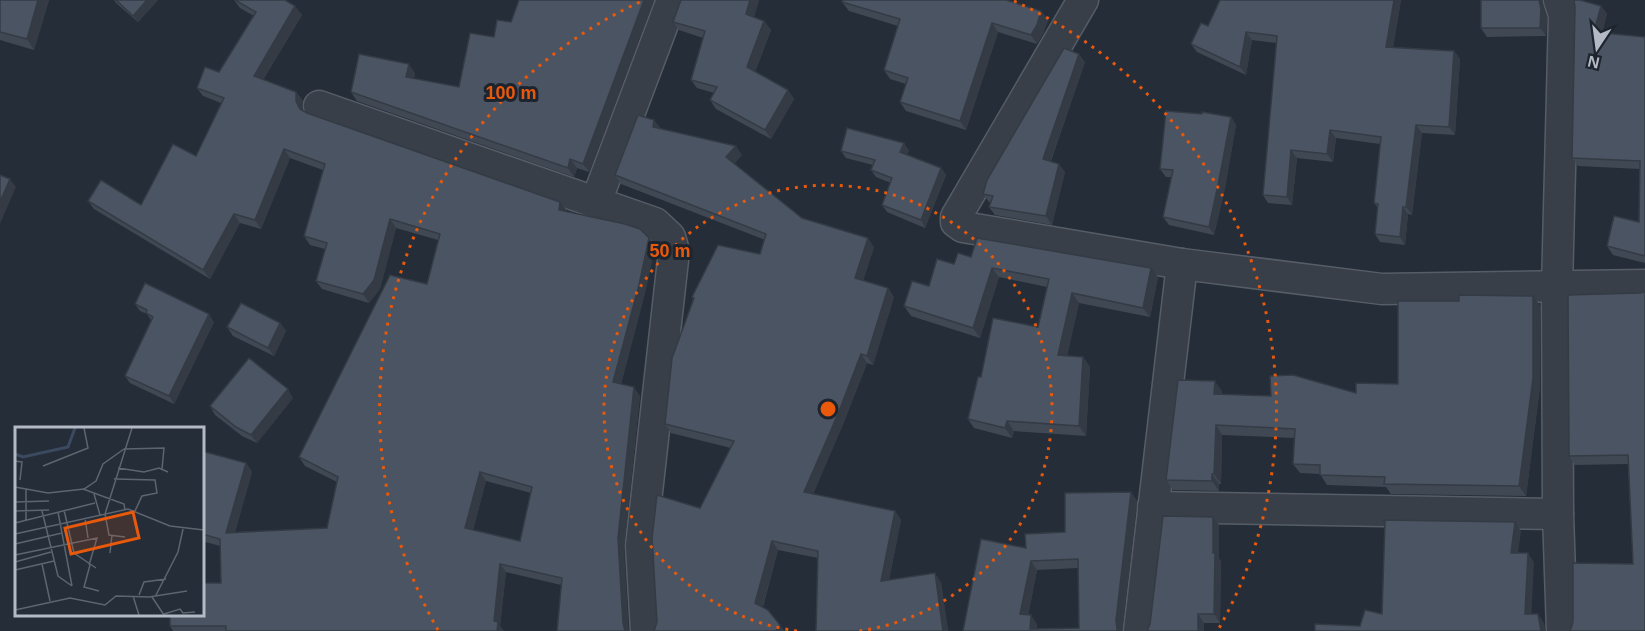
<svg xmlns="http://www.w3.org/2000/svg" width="1645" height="631" font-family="Helvetica,sans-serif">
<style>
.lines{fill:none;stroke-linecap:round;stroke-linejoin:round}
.street-casing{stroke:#565d67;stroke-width:33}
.street{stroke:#383f49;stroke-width:30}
.wall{fill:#404854;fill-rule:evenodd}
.shaded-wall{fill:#343b45}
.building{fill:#4b5462;stroke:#343b45;stroke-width:1.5;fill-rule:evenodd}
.ring{fill:none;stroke:#e8590c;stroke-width:3;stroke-dasharray:3 6}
.inset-river{fill:none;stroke:#3b4a60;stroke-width:3}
.inset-road{fill:none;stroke:#5d6570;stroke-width:1.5}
.view{fill:#e8590c;fill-opacity:0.15;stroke:#e8590c;stroke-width:3}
.inset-edge{fill:none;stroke:#b3bac5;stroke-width:3}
.centre{fill:#e8590c;stroke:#1d242e;stroke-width:3}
.ring-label{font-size:18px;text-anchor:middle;font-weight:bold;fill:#e8590c;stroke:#1d242e;stroke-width:6;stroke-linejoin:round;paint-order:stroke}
</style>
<rect width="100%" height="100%" fill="#242d38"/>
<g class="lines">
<defs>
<g id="street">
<polyline points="1083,0 956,217 956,222 963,227 1182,264 1382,289 1645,285"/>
<polyline points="1559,0 1564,15 1557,287 1558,514 1562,631"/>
<polyline points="319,106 655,223 670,237 674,251 641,546 646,631"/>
<polyline points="596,202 672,0"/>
<polyline points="1153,507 1558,514"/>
<polyline points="1139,631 1182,264"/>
</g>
</defs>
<use href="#street" class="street-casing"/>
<use href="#street" class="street"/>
</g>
<g class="wall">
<polygon points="0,0 49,0 34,50 0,40"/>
<polygon points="114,0 158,0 138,22 116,3"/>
<path d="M234 0H285L302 15 263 80 296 92 303 101 302 110 307 113 560 202 566 211 655 246 645 293 621 384 640 396 624 547 561 585 506 572 500 626 504 631H173L170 626 221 583 220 546 202 541V451L246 463 252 472 235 532 327 528 337 482 305 466 299 457 427 284 438 240 396 228 380 289 369 303 322 289 316 281 325 249 310 245 304 236 323 170 290 158 261 229 240 223 210 279 94 209 88 201 141 205 196 156 221 103 203 96 197 88 219 72 254 16 240 8ZM486 481 531 493 520 541 473 530Z"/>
<polygon points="519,0 654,0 589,172 577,168 574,177 357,101 351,92 415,73 414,79 459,87 494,37 511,22"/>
<polygon points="681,0 759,0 754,17 764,21 771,30 755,72 788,90 794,99 771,139 716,109 710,100 714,93 697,88 691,80 703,38 679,30 673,22"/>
<polygon points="1220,0 1401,0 1393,47 1454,51 1460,59 1455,135 1422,133 1412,215 1408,214 1405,245 1380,242 1375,234 1378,208 1374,203 1380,144 1336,138 1333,162 1297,158 1292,205 1268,203 1263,195 1277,43 1252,40 1246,75 1197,52 1191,44 1208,26"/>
<polygon points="842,2 1012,2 1041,11 1048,20 1043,34 1037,44 998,32 966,130 906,111 900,102 906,84 890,79 884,70 898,26 849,11"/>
<polygon points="1601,6 1607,14 1602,33 1645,37 1645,263 1613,255 1607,246 1639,222 1640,169 1578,166 1572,158 1575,7"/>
<polygon points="1547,18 1546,36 1487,37 1481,28"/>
<polygon points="1085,62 1051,161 1065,172 1052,225 995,215 989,207 991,202 989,202 983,194"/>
<polygon points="1231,117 1236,125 1225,188 1214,235 1169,225 1163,217 1172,177 1166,177 1160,169"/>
<polygon points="654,120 660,128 742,155 734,164 802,218 874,247 863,281 888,288 894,297 873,365 867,363 844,422 813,494 895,511 901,520 889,580 941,582 948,631 818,558 778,550 763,607 654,631 700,508 731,448 671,433 665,424 693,299 692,297 760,254 765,240 621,184 615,175"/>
<polygon points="909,150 907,155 941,168 946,175 925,228 887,212 882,205 891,183 876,177 871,170 873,165 846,158 841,151"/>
<polygon points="971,257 1158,277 1150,317 1079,303 1067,356 1083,357 1090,367 1086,436 1014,431 1012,438 974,428 968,419 981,377 1038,327 1047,287 999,277 980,338 911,316 904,306 929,286 954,264"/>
<polygon points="1639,293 1633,564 1628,464 1575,465 1569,456"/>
<polygon points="1533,296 1540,306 1540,387 1526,496 1391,494 1386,487 1327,485 1320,474 1300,473 1293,464 1294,438 1222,435 1221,484 1219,484 1219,491 1173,490 1166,480 1222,391 1222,394 1271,396 1356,393 1398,384 1459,301"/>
<polygon points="135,304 214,322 174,404 130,383 125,376 151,320 147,314 140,311"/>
<polygon points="280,323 286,331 274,356 233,336 227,327"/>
<polygon points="293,398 257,443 242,436 215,415 210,406"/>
<path d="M1131 492 1137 501 1122 631H963L1026 548 1065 532ZM1078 568 1079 628 1037 629V624L1028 615 1037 570Z"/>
<polygon points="1213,517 1219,525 1219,559 1221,561 1220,623 1204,623 1204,631 1147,631"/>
</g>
<g class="shaded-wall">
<polygon points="38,0 49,0 34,50 27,39"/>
<polygon points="147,0 158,0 138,22 133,16"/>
<polygon points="644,0 654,0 589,172 583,164"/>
<polygon points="750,0 759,0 752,23 746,14"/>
<polygon points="1394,0 1401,0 1392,55 1386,47"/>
<polygon points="1539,0 1542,0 1547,18 1546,36 1540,28"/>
<polygon points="295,6 302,15 260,85 254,76"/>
<polygon points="1601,6 1607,14 1600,40 1594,32"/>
<polygon points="1041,11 1048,20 1043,34 1037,44 1031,35"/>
<polygon points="764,21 771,30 753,76 747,67"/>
<polygon points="992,23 998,32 966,130 960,121"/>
<polygon points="1246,32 1252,40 1246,75 1240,67"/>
<polygon points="1454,51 1460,59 1455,135 1449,127"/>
<polygon points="1079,54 1085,62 1048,168 1043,159"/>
<polygon points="409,64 415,73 412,86 406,77"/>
<polygon points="788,90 794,99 771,139 765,130"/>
<polygon points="296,92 303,101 302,110 300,109 296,101"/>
<polygon points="1231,117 1236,125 1225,188 1214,235 1209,227"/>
<polygon points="654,120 661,129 653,127"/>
<polygon points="1416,125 1422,133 1412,215 1406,207"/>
<polygon points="1330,130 1336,138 1333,162 1327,154"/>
<polygon points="904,143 909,150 905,159 900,152"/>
<polygon points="736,146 742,155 732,166 726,157"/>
<polygon points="284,149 290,158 261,229 255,220"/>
<polygon points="1291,150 1297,158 1292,205 1287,197"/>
<polygon points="570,159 577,168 574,177 568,168"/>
<polygon points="1059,164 1065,172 1052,225 1046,216"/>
<polygon points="941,168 946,175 925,228 921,220"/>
<polygon points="10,179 16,187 0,224 0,202"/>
<polygon points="560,202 567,211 565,218 559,210"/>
<polygon points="1403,207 1408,214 1405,245 1400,237"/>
<polygon points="234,214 240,223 210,279 203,270"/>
<polygon points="390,219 396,228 380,289 369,303 363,294"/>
<polygon points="649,238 655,246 645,293 619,391 613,382"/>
<polygon points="868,238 874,247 861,287 855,278"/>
<polygon points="992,268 999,277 980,338 973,328"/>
<polygon points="1151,268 1158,277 1150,317 1143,308"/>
<polygon points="888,288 894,297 873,365 867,356"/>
<polygon points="1072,293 1079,303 1065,365 1058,355"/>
<polygon points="1533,296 1540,306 1540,387 1526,496 1519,486"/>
<polygon points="209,314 214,322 174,404 169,396"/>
<polygon points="280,323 286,331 274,356 268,348"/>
<polygon points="861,354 867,363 844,422 810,501 804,492"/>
<polygon points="1083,357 1090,367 1086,436 1079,426"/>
<polygon points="1215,381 1222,391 1221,404 1214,394"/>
<polygon points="634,387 640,396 624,547 629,631 625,631 623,623 618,538"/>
<polygon points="288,389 293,398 257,443 251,435"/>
<polygon points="1007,421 1014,431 1012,438 1005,428"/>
<polygon points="1216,425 1222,435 1221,484 1214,474"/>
<polygon points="246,463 252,472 232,542 226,533"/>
<polygon points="480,472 486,481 471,537 465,528"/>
<polygon points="1212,474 1219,484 1219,491 1212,481"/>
<polygon points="1131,492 1137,501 1122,631 1118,631 1116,620"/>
<polygon points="895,511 901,520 887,589 881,581"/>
<polygon points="1213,517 1219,525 1219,559 1221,561 1220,623 1214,614"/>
<polygon points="1515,522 1521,531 1517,561 1511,553"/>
<polygon points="772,541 778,550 761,612 755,603"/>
<polygon points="1528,553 1534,562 1531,623 1525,614"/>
<polygon points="1031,561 1037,570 1027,623 1020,614"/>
<polygon points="500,564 506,572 500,626 504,631 497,631 494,621"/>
<polygon points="935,573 941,582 948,631 943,631"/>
<polygon points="1198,614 1204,623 1204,631 1198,631"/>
<polygon points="1538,614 1544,623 1546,631 1541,631"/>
<polygon points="1031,615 1037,624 1036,631 1030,629"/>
<polygon points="780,625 785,631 776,631"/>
</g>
<g class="building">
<polygon points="0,0 38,0 27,39 0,32"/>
<polygon points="116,0 147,0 133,16"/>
<path d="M235 0H285L295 6 254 76 296 92V101L300 109 307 113 560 202 559 210 625 224 640 229 649 238 639 285 613 382 634 387 618 538 623 623 625 631H557L562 578 500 564 494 621 498 622 497 631H226V626H170V615H202V583H221L220 539 202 534V451L246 463 226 533 327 528 338 477 299 457 390 275 427 284 440 234 390 219 374 280 363 294 316 281 327 243 304 236 325 164 284 149 255 220 234 214 203 270 88 201 101 180 141 205 173 144 196 156 224 98 197 88 205 67 219 72 256 12ZM480 472 532 487 520 541 465 528Z"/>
<polygon points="519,0 644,0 583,164 570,159 568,168 351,92 359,54 409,64 406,77 459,87 470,33 494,37 497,20 511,22"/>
<polygon points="681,0 750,0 746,14 764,21 747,67 788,90 765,130 710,100 717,87 691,80 705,31 673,22"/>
<polygon points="843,0 1006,0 1041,11 1037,25 1031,35 992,23 960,121 900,102 908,78 884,70 900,19 842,2"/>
<polygon points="1220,0 1394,0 1386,47 1454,51 1449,127 1416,125 1406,207 1403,207 1400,237 1375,234 1378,204 1374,203 1381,137 1330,130 1327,154 1291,150 1287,197 1263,195 1277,36 1246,32 1240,67 1191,44 1201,23 1208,26"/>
<polygon points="1481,0 1539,0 1541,9 1540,28 1481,28"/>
<polygon points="1574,0 1580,0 1601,6 1594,32 1645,37 1645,256 1607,246 1614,216 1639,222 1640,161 1572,158 1575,7"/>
<polygon points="1064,48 1079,54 1043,159 1059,164 1046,216 989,207 993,196 983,194 987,180"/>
<polygon points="1166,111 1202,114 1202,112 1231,117 1219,180 1209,227 1163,217 1173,170 1160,169"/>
<polygon points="638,115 654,120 653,127 736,146 726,157 802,218 868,238 855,278 888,288 867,356 861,354 838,414 804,492 895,511 881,581 935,573 943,631 816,631 818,551 772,541 755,603 768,610 780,625 776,631 654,631 657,622 652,538 657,495 700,508 734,441 665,424 672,358 694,298 692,297 718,245 760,254 766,234 615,175"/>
<polygon points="847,128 904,143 900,152 941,168 921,220 882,205 892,178 871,170 875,160 841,151"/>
<polygon points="0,175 10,179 0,202"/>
<polygon points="977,238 1151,268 1143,308 1072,293 1058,355 1083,357 1079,426 1007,421 1005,428 968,419 978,377 981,377 993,318 1038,327 1049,279 992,268 973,328 904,306 912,281 929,286 937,259 954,264 958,253 971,257"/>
<polygon points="145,283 209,314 169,396 125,376 153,317 146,313 147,310 135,304"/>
<polygon points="1645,292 1645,631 1570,631 1573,622 1573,563 1633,564 1628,455 1569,456 1568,295 1639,293"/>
<polygon points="1459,295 1533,296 1533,378 1519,486 1384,484 1385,477 1320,475 1320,465 1293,464 1295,429 1216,425 1214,474 1212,474 1212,481 1166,480 1178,380 1215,381 1214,394 1271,396 1270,376 1293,375 1356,393 1356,383 1398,384 1398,301 1459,301"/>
<polygon points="241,303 280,323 268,348 227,327"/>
<polygon points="249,358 288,389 251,435 236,427 210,406"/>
<path d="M1131 492 1116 620 1117 630 1118 631H963L981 539 1026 548 1025 534 1065 532V493ZM1078 559 1079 628 1030 629 1031 615 1020 614 1031 561Z"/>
<polygon points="1163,516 1213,517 1213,553 1215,553 1214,614 1198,614 1198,631 1147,631 1150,624"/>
<polygon points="1383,520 1515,522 1511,553 1528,553 1525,614 1538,614 1541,631 1315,631 1315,624 1360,626 1365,610 1382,614 1385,521 1383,521"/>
</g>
<g class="ring">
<path d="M797 631A224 224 0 1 1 859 631"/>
<path d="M438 630A448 448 0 0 1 642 1M1014 1A448 448 0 0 1 1218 630"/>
</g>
<g transform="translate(15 427)">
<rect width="189" height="189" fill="#242d38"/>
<path class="inset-river" d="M0 27 8 30 53 20 60 1"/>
<path class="inset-road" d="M109 22 149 21 147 42M0 34 7 35 5 53M28 39 73 21 69 1M103 41 129 45 144 41 153 45M99 52 140 53 142 66 127 69 120 84M0 60 33 66 69 62 81 54 88 37 109 22M68 62 109 77 110 83M79 67 85 88M0 75 34 74M49 83 59 126 81 141M0 84 34 83M27 84 43 149 57 159M43 85 57 159M70 91 73 111M11 93V62M0 96 80 76M0 107 113 82 155 99 189 103M110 110 94 108 90 87 117 1M0 117 47 106M95 126 97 108M0 128 82 111 74 138M0 135 36 125M27 137 35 174M75 138 69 160 84 164M0 143 39 134M124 168 129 155 151 152M141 168 163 125 168 102M118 169 124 188M137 170 149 188M0 183 55 171 90 178 101 169 134 170 172 164M149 187 165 182 168 186 180 185"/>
<path class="view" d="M118 85 124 111 56 127 50 101Z"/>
<rect width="189" height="189" class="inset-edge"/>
</g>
<circle cx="828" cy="409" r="9" class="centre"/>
<g class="ring-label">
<text x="511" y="99">100 m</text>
<text x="670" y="257">50 m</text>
</g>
<g transform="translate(1597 48) rotate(193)" stroke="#1d242e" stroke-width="4.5" paint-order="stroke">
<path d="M0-4.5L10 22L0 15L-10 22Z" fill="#b3bac5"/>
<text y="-9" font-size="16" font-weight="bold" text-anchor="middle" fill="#b3bac5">N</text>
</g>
</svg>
